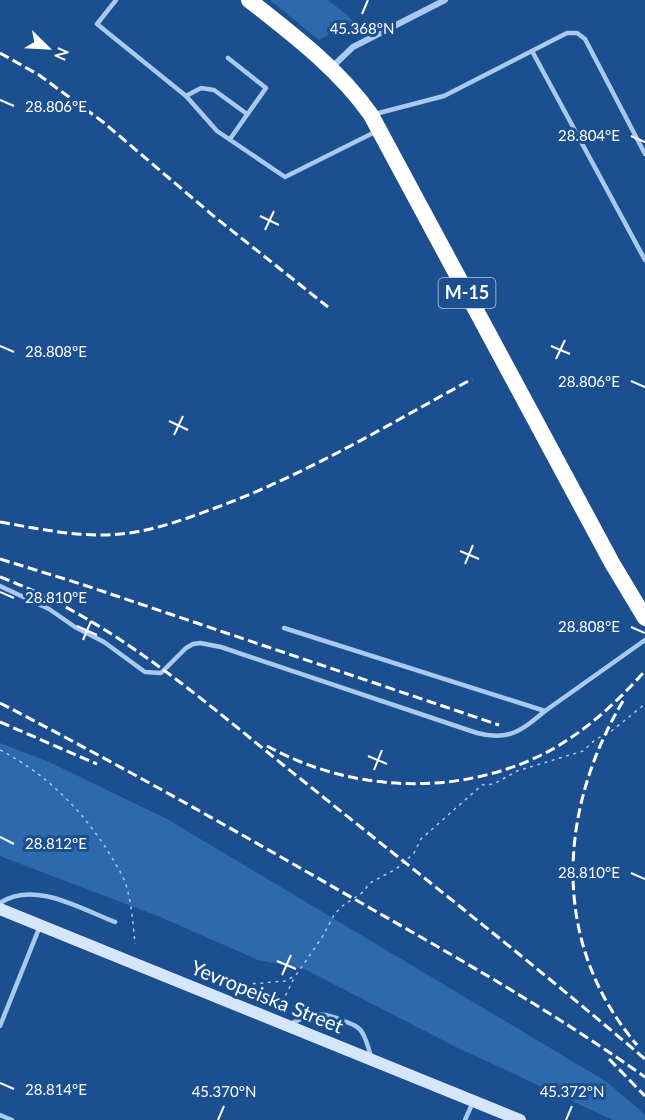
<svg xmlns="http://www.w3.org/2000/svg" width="645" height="1120" font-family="Lato,sans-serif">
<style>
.green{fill:#2e69ad}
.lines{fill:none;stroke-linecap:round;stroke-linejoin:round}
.path{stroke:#a9c9ee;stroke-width:1.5;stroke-dasharray:3 4.5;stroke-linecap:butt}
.lane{stroke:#a9c9ee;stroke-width:4.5}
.street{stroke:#a9c9ee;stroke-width:6}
.secondary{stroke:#d6e6fa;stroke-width:12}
.highway{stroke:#fff;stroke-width:16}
.rail{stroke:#fff;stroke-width:3;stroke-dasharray:10 4.5;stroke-linecap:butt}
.ticks{fill:none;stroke:#fff;stroke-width:2}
.labels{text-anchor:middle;stroke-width:6;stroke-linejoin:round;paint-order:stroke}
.shield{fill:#1b4f8f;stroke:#bbcadd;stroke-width:1.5}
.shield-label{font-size:18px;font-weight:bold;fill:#fff}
.street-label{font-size:20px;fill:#fff;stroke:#1b4f8f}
.ticks-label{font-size:15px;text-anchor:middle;fill:#fff;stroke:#1b4f8f;stroke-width:6;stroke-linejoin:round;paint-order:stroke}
</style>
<rect width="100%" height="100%" fill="#1b4f8f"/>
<g class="green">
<polygon points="270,0 328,0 354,21 319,40"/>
<polygon points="0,743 49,762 167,819 607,1082 640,1110 645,1115 645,1120 613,1120 456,1047 304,969 258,960 160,917 0,856"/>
</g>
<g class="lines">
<g class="path">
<path d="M0 750C44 773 76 804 104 845 112 858 121 871 126 885 132 905 133 924 135 944"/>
<polyline points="232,992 251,984 285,981 296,975 321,939 334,915 341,907 363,892 370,883 396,869 404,862 414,853 421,839 482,785 494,784 517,771 583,751 596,739 609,733 645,704"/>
<polyline points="279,1009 295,976"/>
</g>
<g class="lane">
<polyline points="116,0 97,24 186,96 217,131 285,177 375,132"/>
<polyline points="532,51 645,260"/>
<polyline points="228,58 266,88 230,139"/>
<polyline points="186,96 201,88 214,90 247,114"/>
<polyline points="375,114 444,96 567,33 577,33 585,39 645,154"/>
<path d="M0 586 49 609 75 627 104 642 145 672 161 673 186 648 193 644 200 643 221 647 477 733C509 741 521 731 545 711"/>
<polyline points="284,628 545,711 645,640"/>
<path d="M0 903C34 880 81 909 115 922"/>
<path d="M290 1024C313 1013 321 1011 344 1021 352 1024 360 1027 363 1034 367 1041 369 1050 371 1057"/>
<polyline points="0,1026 40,926"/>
<polyline points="0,1115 12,1120"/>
<polyline points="465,1120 473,1102"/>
</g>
<polyline class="street" points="331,68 353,47 445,0"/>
<polyline class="secondary" points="0,909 520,1120"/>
<path class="highway" d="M249 0C292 34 339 69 371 115L612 563 645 618"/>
<g class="rail">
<polyline points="0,53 39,75 103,122 216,218 328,307"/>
<path d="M0 522C45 530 90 540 136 532 163 527 189 518 215 508 305 475 388 425 472 379"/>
<polyline points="0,559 81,584 499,725"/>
<path d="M0 577C117 621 210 707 307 784 420 875 534 964 645 1059"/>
<path d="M623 701C558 810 550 943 637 1045"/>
<path d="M0 703C116 763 229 827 342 892 445 951 548 1008 645 1077"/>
<polyline points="0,722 97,764"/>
<path d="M267 746C354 794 464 797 551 750 587 730 618 701 645 671"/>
<polyline points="609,1059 645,1096"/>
</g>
</g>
<path class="ticks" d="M362 14 368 0M0 100 14 106M631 136 645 142M260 216 279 225M265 230 274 211M0 346 14 352M551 346 570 354M556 359 565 340M631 381 645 387M169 421 188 430M174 435 183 416M460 551 479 559M465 564 473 545M0 592 14 598M77 626 97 635M631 627 645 633M83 640 91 621M368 756 387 764M374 770 382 750M0 837 14 844M631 873 645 879M277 961 296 969M282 975 291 955M0 1083 14 1089M218 1120 224 1106M566 1120 572 1106"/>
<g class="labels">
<rect class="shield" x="438.5" y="278" width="57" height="30" rx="4.5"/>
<g class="shield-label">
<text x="467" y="299">М-15</text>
</g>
<g class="street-label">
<text transform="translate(267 997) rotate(22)" y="7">Yevropeiska Street</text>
</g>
</g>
<g class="ticks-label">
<text x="362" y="34">45.368°N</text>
<text x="56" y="112">28.806°E</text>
<text x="589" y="141">28.804°E</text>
<text x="56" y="357">28.808°E</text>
<text x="589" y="387">28.806°E</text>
<text x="56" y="603">28.810°E</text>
<text x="589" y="632">28.808°E</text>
<text x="56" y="849">28.812°E</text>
<text x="589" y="878">28.810°E</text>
<text x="56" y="1095">28.814°E</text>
<text x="224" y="1097">45.370°N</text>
<text x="572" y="1097">45.372°N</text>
</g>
<g transform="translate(48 48) rotate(114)" stroke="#1b4f8f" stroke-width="4.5" paint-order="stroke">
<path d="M0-4.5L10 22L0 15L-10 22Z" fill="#ffffff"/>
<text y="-9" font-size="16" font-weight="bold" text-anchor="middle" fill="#ffffff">N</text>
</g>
</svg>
